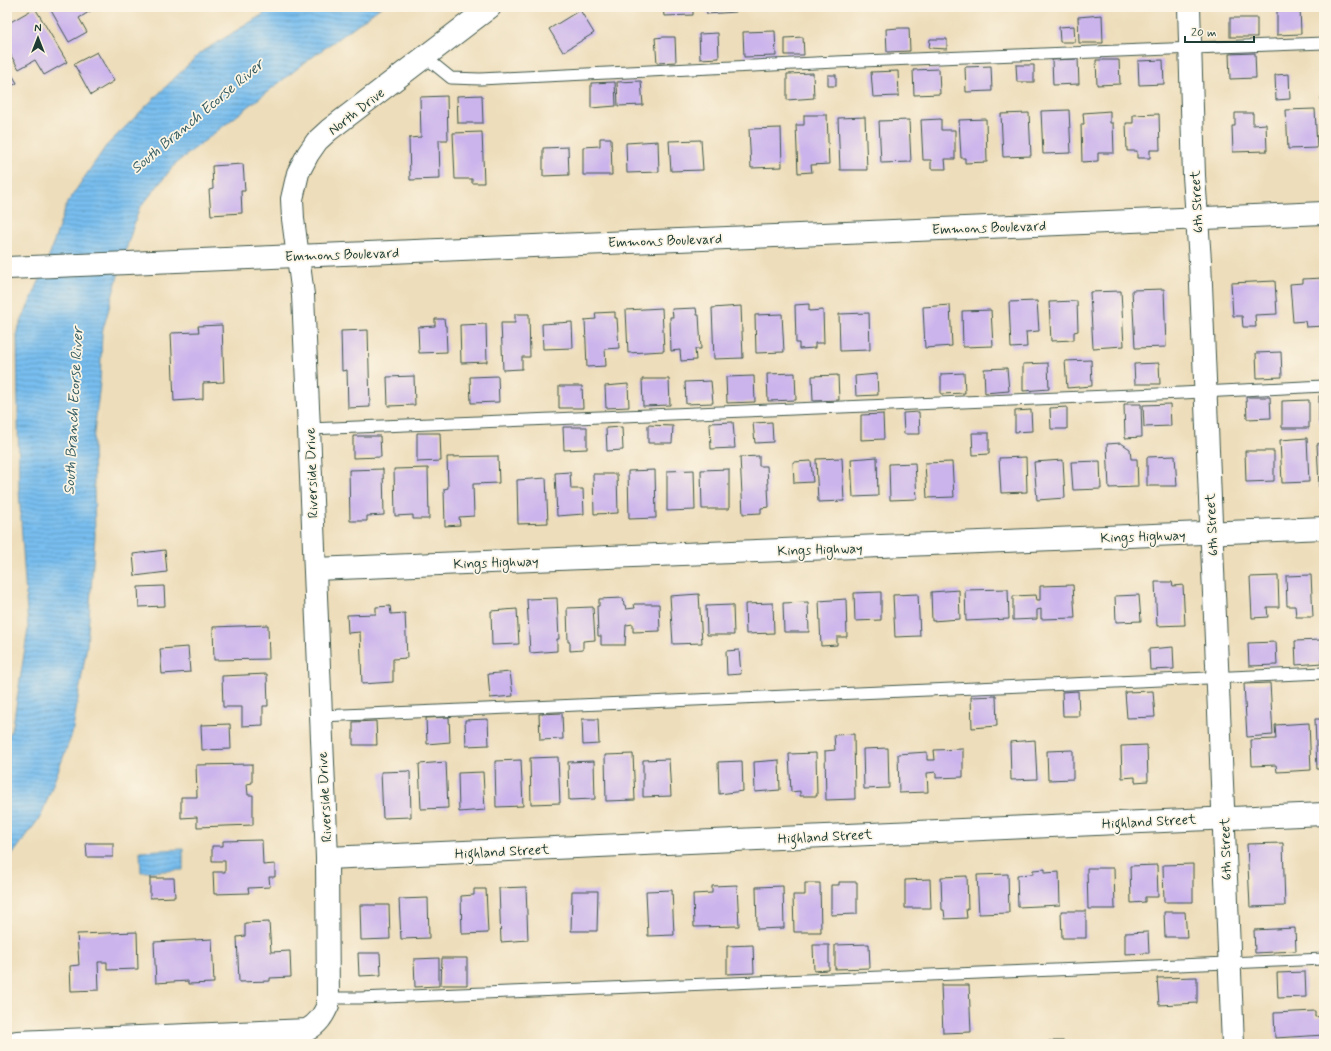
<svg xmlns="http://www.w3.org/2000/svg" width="1331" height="1051" font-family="Mynerve,sans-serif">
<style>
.water{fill:url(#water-rules);stroke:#4c7e92}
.building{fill:#cbb4ec}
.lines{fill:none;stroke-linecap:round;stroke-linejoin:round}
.service-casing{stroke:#3e5548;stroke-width:13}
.minor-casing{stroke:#3e5548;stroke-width:24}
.tertiary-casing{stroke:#3e5548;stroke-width:24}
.service{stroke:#fff;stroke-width:11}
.minor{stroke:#fff;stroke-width:22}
.tertiary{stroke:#fff;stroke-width:22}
.labels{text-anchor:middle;stroke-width:3.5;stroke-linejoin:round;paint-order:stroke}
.street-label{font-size:14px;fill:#1f3d34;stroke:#fcf5e5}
.water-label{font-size:15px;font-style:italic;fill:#355d63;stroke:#fcf5e5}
</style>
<defs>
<pattern id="water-rules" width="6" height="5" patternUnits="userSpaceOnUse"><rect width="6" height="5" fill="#78beef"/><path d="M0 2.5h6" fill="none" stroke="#629cc2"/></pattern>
</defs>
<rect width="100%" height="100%" fill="#fcf5e5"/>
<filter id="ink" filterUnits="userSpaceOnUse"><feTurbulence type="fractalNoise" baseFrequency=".025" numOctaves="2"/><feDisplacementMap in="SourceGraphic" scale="8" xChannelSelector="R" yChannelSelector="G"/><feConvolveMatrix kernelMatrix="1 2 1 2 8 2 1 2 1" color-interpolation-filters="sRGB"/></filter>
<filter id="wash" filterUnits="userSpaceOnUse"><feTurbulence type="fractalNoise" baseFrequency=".012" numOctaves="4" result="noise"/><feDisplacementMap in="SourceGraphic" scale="16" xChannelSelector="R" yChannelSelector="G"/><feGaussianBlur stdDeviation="0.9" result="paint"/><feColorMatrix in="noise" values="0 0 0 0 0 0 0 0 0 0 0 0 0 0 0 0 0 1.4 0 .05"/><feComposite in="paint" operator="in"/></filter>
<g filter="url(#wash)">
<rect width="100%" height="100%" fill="#edddba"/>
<g class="water">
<polygon points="275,7 381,7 307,61 176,163 139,209 121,265 102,333 100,383 93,441 95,536 87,645 72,734 41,816 7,862 7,740 13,725 28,629 19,489 17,331 45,268 67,203 106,146 200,53"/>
<polygon points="183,849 183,870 141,872 140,851"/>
</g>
<g id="blocks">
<g class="building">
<polygon points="49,7 97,7 79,18 87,32 69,42"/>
<polygon points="663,7 693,7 693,15 664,16"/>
<polygon points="706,7 736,7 736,12 707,14"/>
<polygon points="1300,7 1301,34 1277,35 1277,8"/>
<polygon points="35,8 67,62 44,75 35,60 19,69 7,49 7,24"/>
<polygon points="580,10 594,33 563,52 549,29"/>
<polygon points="1102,15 1103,43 1079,43 1078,17"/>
<rect x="1230" y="18" width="27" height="19"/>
<polygon points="1074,26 1075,42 1060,42 1059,27"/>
<polygon points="899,28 909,28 910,51 887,52 886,29"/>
<polygon points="775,31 776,56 744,57 743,32"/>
<polygon points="718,33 719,58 700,59 699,34"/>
<polygon points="664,37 675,37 676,62 657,63 655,38"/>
<polygon points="803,37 804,55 785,55 785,38"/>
<polygon points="930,39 947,39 947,49 929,48"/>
<polygon points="97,52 114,81 91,95 74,64"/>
<polygon points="1255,53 1256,78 1230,79 1229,54"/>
<polygon points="1078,59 1079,84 1053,85 1052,60"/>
<polygon points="1096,60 1119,60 1120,84 1097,85"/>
<polygon points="1163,60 1164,84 1139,85 1138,61"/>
<polygon points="1016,65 1034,65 1034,82 1017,82"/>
<polygon points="7,66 17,83 7,89"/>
<polygon points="991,66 992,91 966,92 965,67"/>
<polygon points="939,69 940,94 914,95 913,70"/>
<polygon points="898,71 899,96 873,97 871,72"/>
<polygon points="813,73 814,98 787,100 787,74"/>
<polygon points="1289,74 1290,99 1276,100 1275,75"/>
<rect x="828" y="75" width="8" height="11"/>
<polygon points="641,81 643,105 618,106 617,82"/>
<polygon points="615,82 616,106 591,108 591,83"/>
<polygon points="482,95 483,123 458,123 457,96"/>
<polygon points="447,96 448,140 439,140 440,179 410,180 409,138 421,137 420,97"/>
<polygon points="1321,97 1324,97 1324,154 1323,154"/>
<polygon points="1315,109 1317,148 1288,149 1286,110"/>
<polygon points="1069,110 1071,153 1043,154 1041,111"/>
<polygon points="1110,111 1110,123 1113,123 1114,153 1098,153 1098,161 1082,162 1081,124 1084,124 1083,113"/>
<polygon points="1029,113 1031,156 1003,157 1001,114"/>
<polygon points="1235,113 1253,113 1253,125 1266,124 1267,151 1233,152 1232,126 1235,126"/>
<polygon points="1159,114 1160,150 1150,150 1150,158 1137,158 1137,151 1127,151 1126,123 1133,123 1133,115"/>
<polygon points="804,115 827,115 829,164 811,165 812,172 798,173 796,125 804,125"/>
<polygon points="865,117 867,170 840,170 838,118"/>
<polygon points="941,119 941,130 955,130 955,159 945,159 946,169 931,169 931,160 923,160 921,120"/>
<polygon points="986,119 987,162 965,163 965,158 961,158 959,120"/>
<polygon points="909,120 911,162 881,163 879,121"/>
<polygon points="781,128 782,167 751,168 749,129"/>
<polygon points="482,132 484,183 472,183 472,179 455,179 453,133"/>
<polygon points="600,138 611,138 612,175 583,175 583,147 600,146"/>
<polygon points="701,140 703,170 671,171 669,141"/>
<polygon points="658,141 659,172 627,173 626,143"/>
<polygon points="568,147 569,175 543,176 543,148"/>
<polygon points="243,164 245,191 241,191 242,213 211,215 209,190 213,189 212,166"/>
<polygon points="1322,278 1324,326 1306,327 1305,321 1293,322 1290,284 1303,283 1303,279"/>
<polygon points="1275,281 1277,314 1255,315 1256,327 1243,327 1242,316 1233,316 1231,283"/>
<polygon points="1164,289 1166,347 1135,348 1132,290"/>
<polygon points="1121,291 1124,346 1093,348 1090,292"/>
<polygon points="1037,301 1039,331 1026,332 1027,347 1011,348 1009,302"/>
<polygon points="1077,301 1078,331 1074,332 1074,340 1051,341 1049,302"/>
<polygon points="809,304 809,311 823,310 824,343 815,343 815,348 799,349 799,343 796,343 795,305"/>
<polygon points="950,305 952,346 925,348 923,307"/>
<polygon points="741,306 743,358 714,359 712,308"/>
<polygon points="662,308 664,351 628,353 626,310"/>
<polygon points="696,308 697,315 699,315 701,349 695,349 696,360 681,361 680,350 671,351 670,317 673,317 672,309"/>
<polygon points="991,310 993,346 963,347 962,311"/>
<polygon points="615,312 615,318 617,318 619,348 605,349 606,366 587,367 585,320 596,319 595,313"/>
<polygon points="869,313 870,350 840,351 839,314"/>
<polygon points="515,314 529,314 530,357 522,357 522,369 503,370 501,323 515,323"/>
<polygon points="782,314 784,352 756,353 755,315"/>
<polygon points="435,319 444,319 445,326 446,326 447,352 419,353 418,327 435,326"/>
<polygon points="572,322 573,348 543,349 542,324"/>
<polygon points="486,324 487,362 461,363 460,325"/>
<polygon points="222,325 224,382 203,383 203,399 174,401 171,333 199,332 198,326"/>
<polygon points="368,330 370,407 348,408 347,370 342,371 341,331"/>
<polygon points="1281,352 1282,377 1257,378 1256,353"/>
<polygon points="1091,360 1092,386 1067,388 1065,361"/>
<polygon points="1048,363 1049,389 1023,391 1023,364"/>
<polygon points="1159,363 1160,384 1135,384 1134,364"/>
<polygon points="1007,368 1009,391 985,393 984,369"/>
<polygon points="795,373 796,400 768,401 767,374"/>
<polygon points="964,373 965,393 941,394 941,374"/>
<polygon points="877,374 878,395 856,396 855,376"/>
<polygon points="838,375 839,400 813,401 812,376"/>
<polygon points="414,376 415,405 388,406 387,377"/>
<polygon points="498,376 499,402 471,403 470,377"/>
<polygon points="754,376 755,402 727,403 726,377"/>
<polygon points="642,379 669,379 670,405 643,406"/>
<polygon points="711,381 713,403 686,404 685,382"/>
<polygon points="628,384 629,407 606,408 605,386"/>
<polygon points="559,386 582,386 583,408 559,408"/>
<rect x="1319" y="396" width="5" height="26"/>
<polygon points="1246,397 1270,397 1271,418 1247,419"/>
<polygon points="1309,400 1309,428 1282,428 1282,401"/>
<polygon points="1124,404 1141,404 1142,437 1125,438"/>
<polygon points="1170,404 1171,426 1144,427 1143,405"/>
<polygon points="1067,407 1067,429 1051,429 1050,408"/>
<polygon points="1031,410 1032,431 1015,432 1015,411"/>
<polygon points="919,412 920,434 904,434 903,413"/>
<polygon points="883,414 884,439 861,440 861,415"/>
<polygon points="733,422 735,448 711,449 710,423"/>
<polygon points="772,422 773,442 755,443 753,423"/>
<polygon points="648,425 673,426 672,443 648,443"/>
<polygon points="563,427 587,427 587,449 564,450"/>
<polygon points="622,427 623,450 607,451 606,428"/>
<polygon points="417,433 440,433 441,461 417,462"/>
<polygon points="972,433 989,433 989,454 973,455"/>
<polygon points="353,436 380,436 381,457 353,458"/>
<polygon points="1307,438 1309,482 1282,483 1280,440"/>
<polygon points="1121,443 1130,449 1131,459 1137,459 1138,487 1109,488 1107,444"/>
<polygon points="1324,443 1324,487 1319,487 1317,444"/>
<polygon points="1245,451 1274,451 1274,481 1246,482"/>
<polygon points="498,456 499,483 473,484 474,516 459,517 460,525 445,526 444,489 448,488 447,457"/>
<polygon points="759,456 759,466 767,466 769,507 761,508 761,513 743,514 740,457"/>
<polygon points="1175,456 1177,486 1147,486 1147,457"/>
<polygon points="877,457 878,496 853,497 851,459"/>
<polygon points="1026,457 1027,492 1001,493 999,458"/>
<polygon points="842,458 844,501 818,502 816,459"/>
<polygon points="1063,460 1065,498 1037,500 1034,462"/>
<polygon points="811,461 813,482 794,483 793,462"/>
<polygon points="1100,461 1101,489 1073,490 1071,462"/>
<polygon points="952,462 954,497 927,498 925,463"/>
<polygon points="915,463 917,499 890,500 889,464"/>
<polygon points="428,468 429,519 413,519 413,515 395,516 394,469"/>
<polygon points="383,469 384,515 367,516 367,521 350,521 349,470"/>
<polygon points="729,469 729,509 702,509 701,470"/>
<polygon points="655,470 656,518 629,519 628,471"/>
<polygon points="694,470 695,510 667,511 667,471"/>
<polygon points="570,472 571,489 583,489 584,514 557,516 555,473"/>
<polygon points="593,474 617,474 618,513 594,514"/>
<polygon points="546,478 548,523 518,524 517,480"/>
<polygon points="165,550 167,572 135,576 133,554"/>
<polygon points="1311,575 1313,617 1296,617 1295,606 1287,606 1286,576"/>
<polygon points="1278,576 1279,607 1267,607 1268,617 1252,618 1250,577"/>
<polygon points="1324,580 1324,605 1323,605 1322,581"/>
<polygon points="1155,582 1172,582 1173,586 1183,585 1185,625 1157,626"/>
<polygon points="1073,585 1075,618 1041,619 1041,609 1037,610 1037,619 1013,620 1013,596 1036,595 1037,600 1040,600 1040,586"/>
<polygon points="164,586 165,606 139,607 138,587"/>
<polygon points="1008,589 1009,619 966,621 965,590"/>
<polygon points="959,590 960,619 932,621 931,592"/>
<polygon points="881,592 881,620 855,621 854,593"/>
<polygon points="699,594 702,643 673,644 670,596"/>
<polygon points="918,594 920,636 895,637 893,595"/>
<polygon points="1139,595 1141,621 1116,622 1115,596"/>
<polygon points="557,598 559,639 557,639 557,651 530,653 527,599"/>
<polygon points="623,598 624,605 625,605 626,609 635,608 634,604 659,604 660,631 633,632 633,624 626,625 625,645 601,645 601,636 598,636 597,606 599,606 599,599"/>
<polygon points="846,599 847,637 837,637 837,645 821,646 819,601"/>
<polygon points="808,602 809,632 784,632 783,603"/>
<polygon points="773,603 774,633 746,634 745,604"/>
<polygon points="733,605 734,635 707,635 706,606"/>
<polygon points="390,606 391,614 405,613 407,658 393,659 393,682 362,684 360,632 348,633 347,615 376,614 376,607"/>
<polygon points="593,607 595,640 583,641 583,650 570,651 570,642 568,642 567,608"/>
<polygon points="517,609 519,644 492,645 491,611"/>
<polygon points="268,625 269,659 214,660 213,627"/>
<polygon points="1321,640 1322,663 1296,665 1295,641"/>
<polygon points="1276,642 1277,665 1249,666 1248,643"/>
<polygon points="188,647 190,672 162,674 160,649"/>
<polygon points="1173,647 1174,669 1150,670 1149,649"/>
<polygon points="739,650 741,674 727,675 726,651"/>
<polygon points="510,672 513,696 490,698 488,674"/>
<polygon points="267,674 268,706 263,706 263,725 242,726 242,707 223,707 222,676"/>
<polygon points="1270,683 1273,735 1247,737 1244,684"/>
<polygon points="1078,691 1079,716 1063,716 1062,692"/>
<polygon points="1153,691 1155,717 1127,718 1125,692"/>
<polygon points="996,696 997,726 972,728 971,697"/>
<polygon points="562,713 563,739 540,740 539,714"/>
<polygon points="449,717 450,742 427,744 426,718"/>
<polygon points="488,719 489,745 466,746 465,720"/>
<polygon points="582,719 598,719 599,744 583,745"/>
<polygon points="1315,719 1324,719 1324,769 1317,769"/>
<polygon points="376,721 377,745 353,745 353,722"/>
<polygon points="1309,723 1311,770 1277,772 1276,765 1252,766 1251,740 1276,739 1275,725"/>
<polygon points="230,724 231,749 202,750 201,725"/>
<polygon points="854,734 855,799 826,800 825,751 835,750 834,735"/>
<polygon points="1035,740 1037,779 1011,780 1010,742"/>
<polygon points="1147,745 1148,781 1135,782 1135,777 1122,778 1121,746"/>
<polygon points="888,748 889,788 864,789 863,749"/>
<polygon points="963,749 963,777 936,778 936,772 927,773 928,792 899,793 898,754 927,752 927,760 935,760 934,750"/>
<polygon points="1073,750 1073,779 1048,780 1047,751"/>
<polygon points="816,753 817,796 800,796 800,791 791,792 789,754"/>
<polygon points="633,754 635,800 606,801 605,755"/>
<polygon points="558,757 560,803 531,804 530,758"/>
<polygon points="669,759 671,796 643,797 643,760"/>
<polygon points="521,760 523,806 496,807 495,761"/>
<polygon points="779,760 780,790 755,792 754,762"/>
<polygon points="594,761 595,799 569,800 568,762"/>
<polygon points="742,761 743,791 719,794 718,762"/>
<polygon points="446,762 448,808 421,809 419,764"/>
<polygon points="252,764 252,783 247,784 248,795 253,795 253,825 197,827 197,817 181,818 181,797 197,797 196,765"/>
<polygon points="410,771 411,817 383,818 381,772"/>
<polygon points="483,772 485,810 459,812 458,773"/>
<polygon points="262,840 263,865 275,864 275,877 269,877 270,887 248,888 249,893 214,894 213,872 225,872 225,861 212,861 212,846 223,846 223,841"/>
<polygon points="86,843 113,843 113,857 87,857"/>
<polygon points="1283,843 1285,906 1250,907 1247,844"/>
<polygon points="1193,864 1193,902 1164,902 1163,865"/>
<polygon points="1157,865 1158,897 1145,897 1145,902 1131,903 1130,866"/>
<polygon points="1087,868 1114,868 1115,909 1088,909"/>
<polygon points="1045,869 1045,873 1059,872 1060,905 1018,907 1017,875 1033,874 1033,870"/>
<polygon points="1008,874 1009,913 979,914 977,875"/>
<polygon points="967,876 968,909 966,909 967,918 945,919 944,910 942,910 941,877"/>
<polygon points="150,878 174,878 175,897 150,898"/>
<polygon points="930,879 931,908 905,908 905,880"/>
<polygon points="839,882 857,882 857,914 831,915 831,885 839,885"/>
<polygon points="805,883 820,883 821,932 794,932 793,895 805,895"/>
<polygon points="737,885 739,926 694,927 693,894 712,893 712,886"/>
<polygon points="783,886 784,928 757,929 756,887"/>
<polygon points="526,887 528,940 501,942 499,888"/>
<polygon points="474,889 486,889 488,933 462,934 461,896 474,895"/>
<polygon points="672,890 674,935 648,936 646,891"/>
<polygon points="572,891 598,891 597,931 571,931"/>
<polygon points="428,898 429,938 401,939 399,899"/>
<polygon points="360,905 389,905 390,939 361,940"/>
<polygon points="1061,911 1086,911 1086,938 1062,938"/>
<polygon points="1164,912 1185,912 1187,937 1165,937"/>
<polygon points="269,922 271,952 290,951 291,977 270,978 270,981 239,982 237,937 245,936 245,923"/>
<polygon points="1295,928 1296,951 1255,953 1254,930"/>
<polygon points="137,932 138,969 107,970 107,962 98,962 99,990 71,991 70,966 79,965 77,934"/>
<polygon points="1148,932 1149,953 1125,954 1125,933"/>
<polygon points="212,939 214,983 188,984 188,981 156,983 154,942"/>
<polygon points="869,944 870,968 835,969 835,945"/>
<polygon points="753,945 754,973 727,974 727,946"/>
<polygon points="813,945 829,945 829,970 814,971"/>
<polygon points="358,953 380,953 381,975 359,976"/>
<polygon points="439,958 439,986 415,987 414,959"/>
<polygon points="442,958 467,958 467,985 441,985"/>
<polygon points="1305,972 1306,997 1278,998 1277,973"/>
<polygon points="1197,977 1197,1003 1159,1005 1157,978"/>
<polygon points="941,985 969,985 971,1032 943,1033"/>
<polygon points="1315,1011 1315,1017 1324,1016 1324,1035 1275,1038 1274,1013"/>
<rect x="1049" y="1041" width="14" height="3"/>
</g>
</g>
</g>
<g filter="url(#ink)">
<use href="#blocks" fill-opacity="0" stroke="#3e5548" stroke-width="1"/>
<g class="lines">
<defs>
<g id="service">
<polyline points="425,57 451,78 480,79 836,62 1324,43"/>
<polyline points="309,429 1182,393 1324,386"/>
<polyline points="320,716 1324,673"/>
<polyline points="329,998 360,998 1324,959"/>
</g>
<g id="minor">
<polyline points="1189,7 1194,176 1200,261 1233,1044"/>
<polyline points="315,569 1324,528"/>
<polyline points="327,858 1324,814"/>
<path d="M7 1044 17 1042 307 1030C318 1024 323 1016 328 1005L327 858 309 429 303 295 293 219 292 199 298 173 308 154 317 141 329 130 490 7"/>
</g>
<polyline id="tertiary" points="7,268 1324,213"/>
</defs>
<use href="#service" class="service-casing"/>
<use href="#minor" class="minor-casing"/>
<use href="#tertiary" class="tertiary-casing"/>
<use href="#service" class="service"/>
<use href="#minor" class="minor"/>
<use href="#tertiary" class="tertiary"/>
</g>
</g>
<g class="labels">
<g class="street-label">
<text transform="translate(356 111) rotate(-38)" y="5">North Drive</text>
<text transform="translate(1196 202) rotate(-93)" y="5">6th Street</text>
<text transform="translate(989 227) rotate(-2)" y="5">Emmons Boulevard</text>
<text transform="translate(665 240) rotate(-2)" y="5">Emmons Boulevard</text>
<text transform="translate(342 254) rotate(-2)" y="5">Emmons Boulevard</text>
<text transform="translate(311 473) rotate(-92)" y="5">Riverside Drive</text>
<text transform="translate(1211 525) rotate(-93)" y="5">6th Street</text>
<text transform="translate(1143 536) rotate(-2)" y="5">Kings Highway</text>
<text transform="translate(820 549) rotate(-2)" y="5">Kings Highway</text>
<text transform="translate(496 562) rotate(-2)" y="5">Kings Highway</text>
<text transform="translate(324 797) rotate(-93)" y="5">Riverside Drive</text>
<text transform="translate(1149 821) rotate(-3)" y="5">Highland Street</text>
<text transform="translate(825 836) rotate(-3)" y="5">Highland Street</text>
<text transform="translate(1225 849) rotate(-92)" y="5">6th Street</text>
<text transform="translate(502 851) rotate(-3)" y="5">Highland Street</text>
</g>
<g class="water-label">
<text transform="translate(197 116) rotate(-40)" y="5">South Branch Ecorse River</text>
<text transform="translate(73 411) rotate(-87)" y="5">South Branch Ecorse River</text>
</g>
</g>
<rect width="1331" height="1051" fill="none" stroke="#fcf5e5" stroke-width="24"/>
<g transform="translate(38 38)" stroke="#fcf5e5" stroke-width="3" paint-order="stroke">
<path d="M0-3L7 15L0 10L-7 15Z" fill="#1f3d34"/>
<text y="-6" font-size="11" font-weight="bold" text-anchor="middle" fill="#1f3d34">N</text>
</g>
<path d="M1185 36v6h69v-6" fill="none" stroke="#1f3d34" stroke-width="2"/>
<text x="1191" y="36" font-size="12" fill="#1f3d34" stroke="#fcf5e5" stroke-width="3" paint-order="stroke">20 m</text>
</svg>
